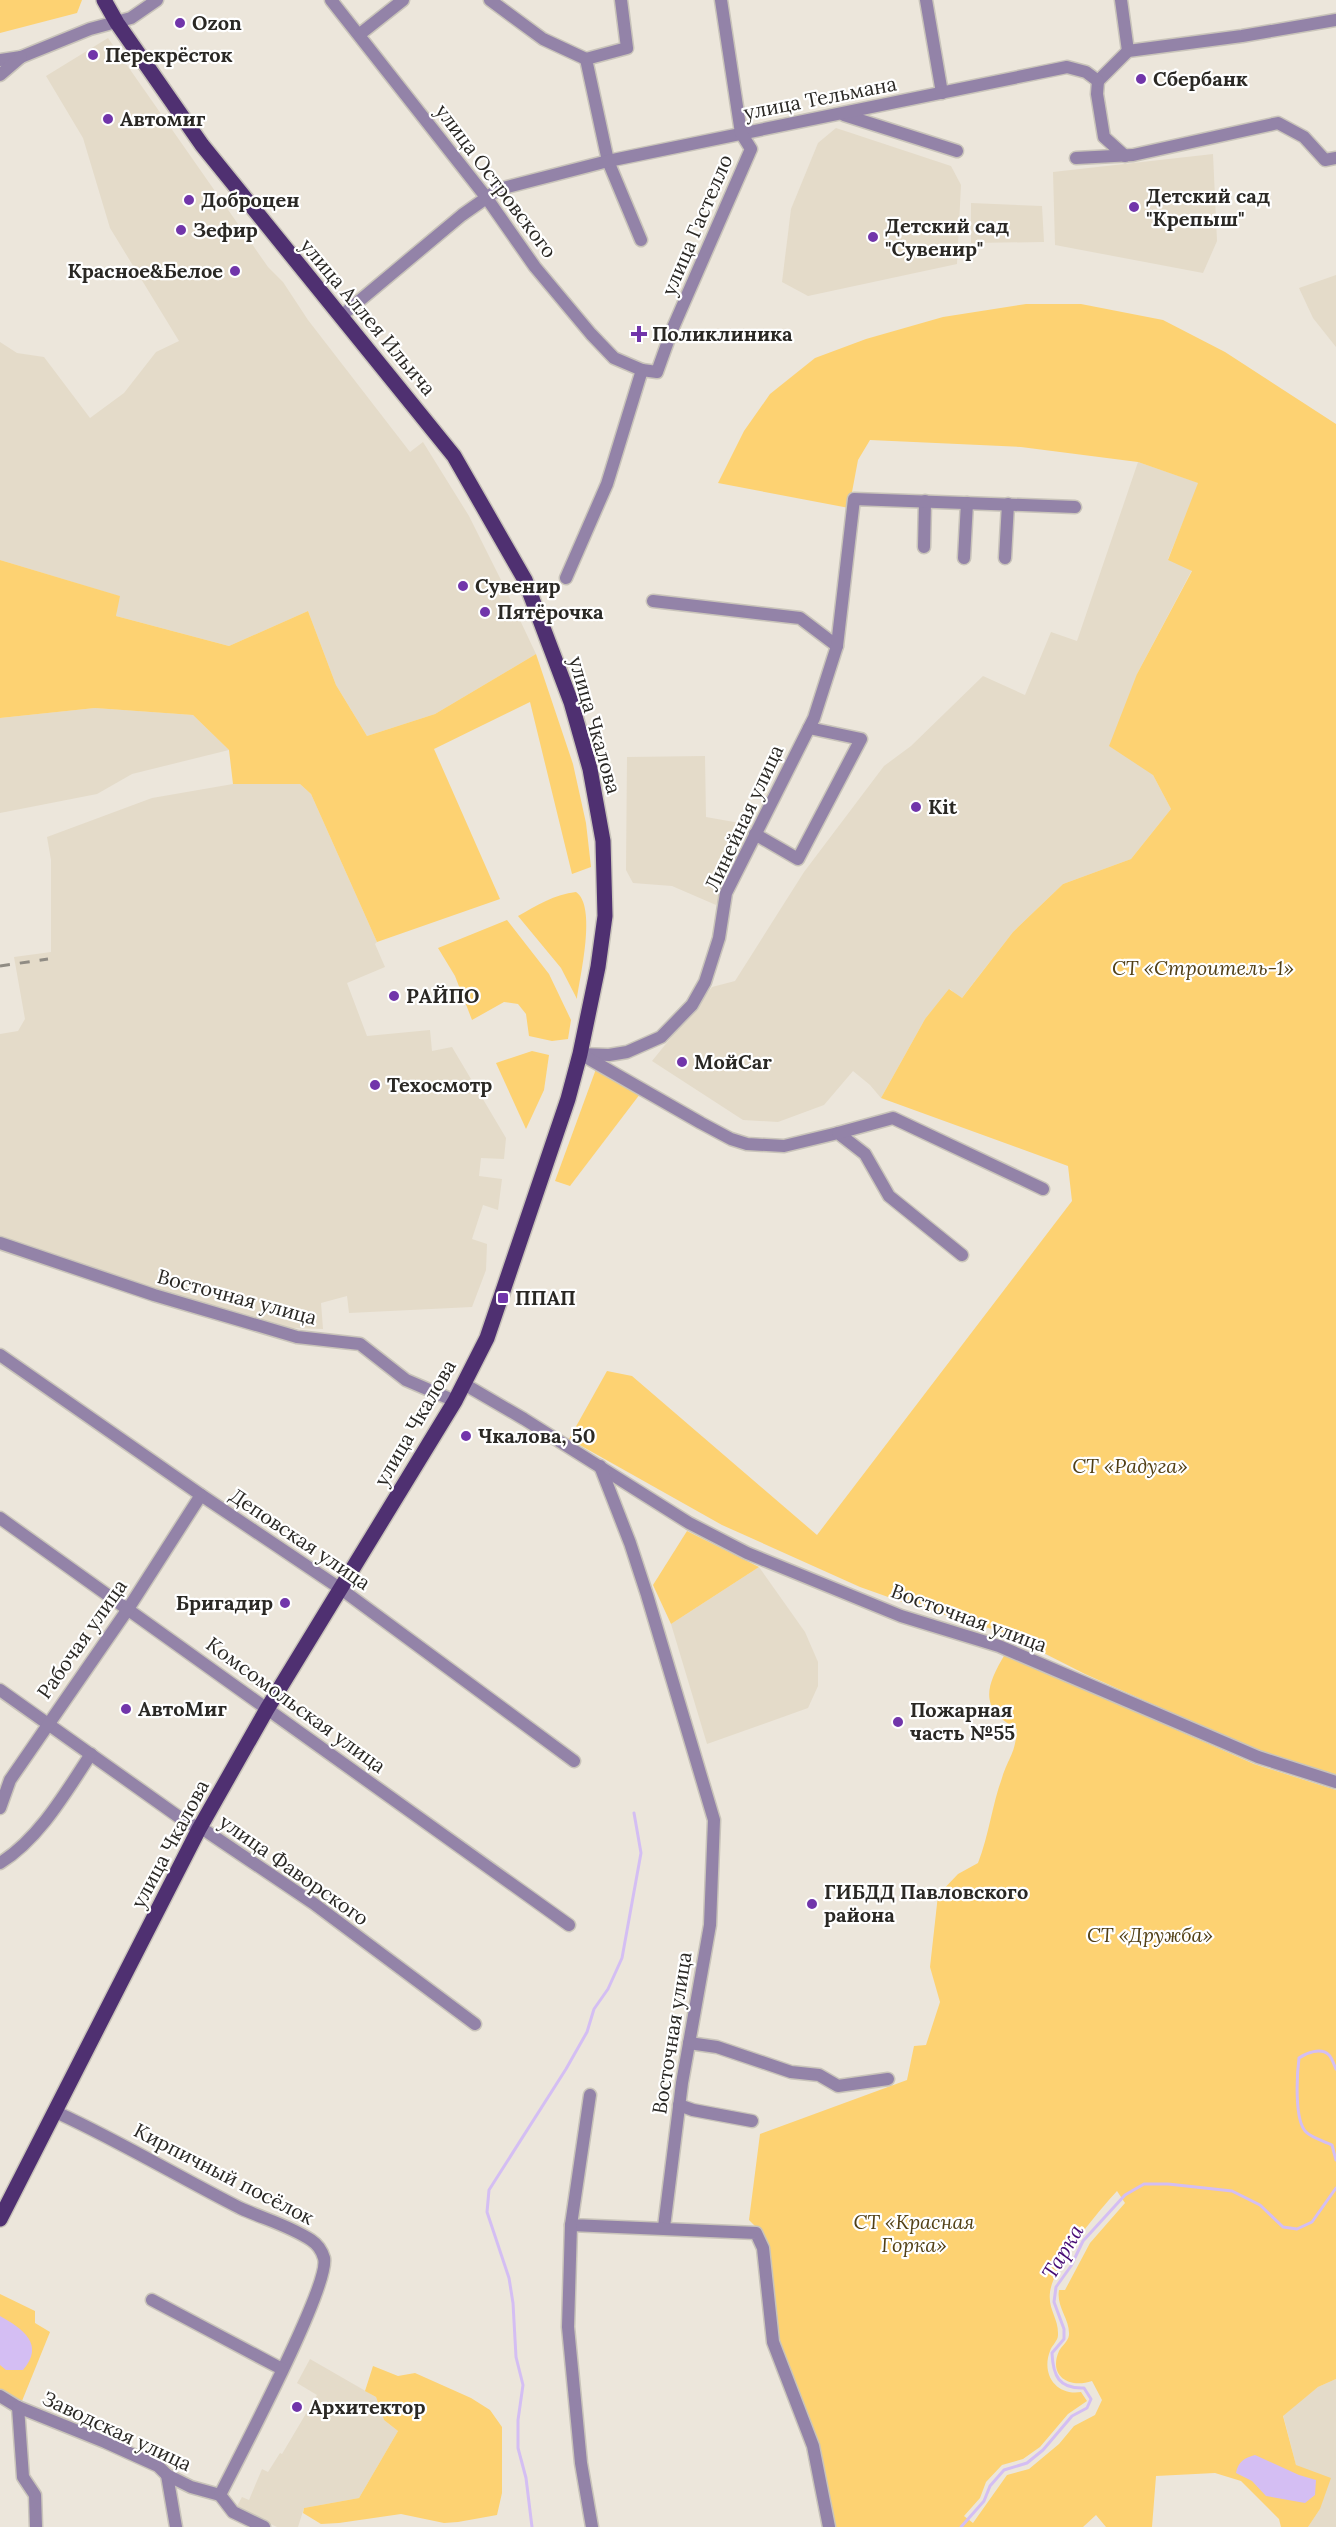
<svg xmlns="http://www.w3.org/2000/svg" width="1336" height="2527" font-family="Lora,serif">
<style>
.built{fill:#e4dbc9}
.green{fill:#fdd272;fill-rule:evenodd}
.water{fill:#d4bef3}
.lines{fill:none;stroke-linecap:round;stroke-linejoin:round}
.stream{stroke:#d4bef3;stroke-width:3}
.minor-casing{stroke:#c9c4ba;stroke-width:15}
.major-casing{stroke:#c9c4ba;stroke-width:18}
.minor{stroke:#9383a8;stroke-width:12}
.major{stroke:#4f3071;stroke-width:15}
.rail{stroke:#908c84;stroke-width:3;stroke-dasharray:10 10;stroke-linecap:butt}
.poi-dot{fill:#7135aa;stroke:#fff;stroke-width:2}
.labels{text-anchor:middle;stroke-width:4.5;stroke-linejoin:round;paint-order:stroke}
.poi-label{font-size:20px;font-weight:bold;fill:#2a2824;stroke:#fff;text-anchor:start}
.street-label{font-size:20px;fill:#2a2824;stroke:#fff}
.park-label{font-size:20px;font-style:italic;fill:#524016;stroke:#fff}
.water-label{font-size:21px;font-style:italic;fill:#460a73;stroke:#fff}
</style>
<rect width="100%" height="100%" fill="#ece6db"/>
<g class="built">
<polygon points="108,38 268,267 283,282 308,320 410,452 423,442 469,516 501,580 536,654 435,714 367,736 336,685 308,611 229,646 116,616 119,596 0,560 0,342 17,353 44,357 90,418 124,393 156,352 179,341 110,228 83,138 46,76"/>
<polygon points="836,128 951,166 961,185 957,264 808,296 782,282 791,209 818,143"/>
<polygon points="1213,154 1217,241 1203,273 1055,245 1053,172"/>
<polygon points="971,203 1042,206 1044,242 971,243"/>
<polygon points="1336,275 1336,347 1313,318 1299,288"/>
<polygon points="1138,462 1199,483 1168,559 1192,570 1137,674 1153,775 1171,809 1131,859 1063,884 1013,932 961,999 950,989 925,1019 881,1098 870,1085 853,1071 824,1105 778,1122 743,1120 652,1061 712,987 735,981 804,872 884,766 911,746 983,676 1025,695 1051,632 1077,641"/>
<polygon points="95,708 193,715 229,750 132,774 97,794 0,813 0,718"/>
<polygon points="705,756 706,817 751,825 716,905 672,886 633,883 626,870 627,757"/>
<polygon points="233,784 300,784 311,794 377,942 375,944 385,967 347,983 367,1036 430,1030 432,1051 452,1047 506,1138 504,1159 481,1158 479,1176 502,1179 498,1210 483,1205 472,1239 487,1244 486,1270 472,1307 349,1313 347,1296 321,1303 323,1329 290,1328 211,1309 0,1239 0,1034 18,1031 25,1019 14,957 51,952 51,860 47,837 152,798"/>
<polygon points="759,1567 805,1632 818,1662 818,1686 808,1708 707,1744 671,1624"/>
<polygon points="310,2359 376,2397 384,2420 398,2431 359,2498 304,2508 298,2527 277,2527 236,2508 242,2497 249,2500 262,2469 268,2472 280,2453 282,2454 317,2395 297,2383"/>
<polygon points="1336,2379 1336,2527 1308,2527 1320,2509 1296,2465 1283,2415 1318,2387"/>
</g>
<g class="green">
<polygon points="0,0 82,0 77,13 0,33"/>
<polygon points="1026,304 1081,304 1163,320 1225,352 1336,424 1336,1775 1260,1752 1085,1674 1002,1632 905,1603 860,1587 722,1525 569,1439 607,1371 632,1376 817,1535 1072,1201 1068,1166 881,1098 925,1019 949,989 962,998 1013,932 1063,884 1131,859 1171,809 1153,775 1109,746 1137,674 1192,571 1168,560 1198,483 1138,462 1021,447 870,440 858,460 849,508 718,483 744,431 770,394 815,358 866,339 943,317"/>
<polygon points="0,560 120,596 116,616 229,646 308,611 336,685 367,736 435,714 536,654 573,764 586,823 591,867 572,874 530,702 434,749 500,899 377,942 311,794 300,784 233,784 229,750 193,715 95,708 0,718"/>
<path d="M576 892C597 906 580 976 577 999L561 968 518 916C536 906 555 894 576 892Z"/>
<polygon points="507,920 549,974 571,1020 568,1039 552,1041 529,1036 526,1014 518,1004 504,1002 472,1020 455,976 438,948"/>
<polygon points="532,1051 549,1055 544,1090 526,1129 496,1063"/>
<polygon points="596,1069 640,1094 570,1186 555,1181"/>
<polygon points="687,1531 759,1567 671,1624 653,1585"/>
<path d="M1005 1654 1254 1764 1336 1790V2379L1318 2387 1283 2416 1296 2465 1331 2478 1320 2509 1308 2527H1281L1279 2519 1241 2481 1215 2473 1156 2476 1152 2527H1106L1096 2515 1083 2527H832L822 2457 777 2338 769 2249 762 2233 749 2220 760 2134 907 2080 914 2046 926 2045 940 2002 930 1967 938 1895 958 1874 978 1863C989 1835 992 1805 1002 1778 1009 1756 1015 1755 1017 1729 979 1708 985 1688 1005 1654ZM1117 2191 1125 2203 1090 2243 1065 2290H1059C1056 2307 1070 2319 1069 2335 1068 2342 1062 2345 1059 2351 1048 2376 1069 2389 1092 2381L1102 2400 1095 2415 1074 2426 1059 2444 1029 2469 1007 2475 973 2523 964 2516 980 2498 986 2482 1002 2465 1023 2459 1040 2447 1068 2414 1087 2401 1081 2392C1056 2396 1041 2374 1050 2351 1052 2345 1058 2341 1058 2335 1059 2315 1043 2307 1053 2281 1064 2253 1096 2214 1117 2191Z"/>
<polygon points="0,2294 35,2311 35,2323 50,2332 22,2401 0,2391"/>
<polygon points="373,2366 398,2376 415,2373 471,2398 490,2410 502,2427 502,2493 497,2515 458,2522 444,2523 401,2514 339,2523 321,2524 303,2513 304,2508 359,2498 398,2431 384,2420 376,2397 365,2391"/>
</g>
<g class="water">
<path d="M0 2316C23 2329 45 2344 23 2370H6L0 2365Z"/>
<path d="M1255 2455 1299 2475 1316 2480 1315 2495 1305 2503 1266 2496 1252 2481 1236 2473C1238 2462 1244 2458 1255 2455Z"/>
</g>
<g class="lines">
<g class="stream">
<path d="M1336 2069C1334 2065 1332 2058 1329 2055 1321 2047 1306 2053 1299 2058 1297 2074 1294 2120 1306 2132 1312 2138 1324 2141 1332 2145L1336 2160"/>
<polyline points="532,2527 526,2478 518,2448 518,2420 523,2385 516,2357 513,2303 509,2278 487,2212 489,2190 566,2069 587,2032 594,2009 608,1989 622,1958 641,1853 634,1813"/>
<path d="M961 2527 984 2501 990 2486 1004 2470 1027 2463 1043 2450 1072 2416 1087 2408 1091 2399 1084 2388C1059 2389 1053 2376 1052 2353L1064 2339V2329L1054 2302 1056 2287 1071 2266 1083 2241 1125 2195 1144 2184H1168L1232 2191 1260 2205 1283 2227 1297 2229 1312 2222 1336 2188"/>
</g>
<defs>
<g id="minor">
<polyline points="331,0 486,197 535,267 591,334 614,358 642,370"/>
<polyline points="490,0 543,39 586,59"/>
<polyline points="621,0 627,48 586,59 608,161 641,240"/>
<polyline points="926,0 942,93"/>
<polyline points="1121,0 1128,51"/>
<polyline points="360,34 403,0"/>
<polyline points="0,60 21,57 90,29 131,18 157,0"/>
<polyline points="0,75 21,57"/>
<polyline points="1098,81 1128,51 1242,36 1336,20"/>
<polyline points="1098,81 1097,94 1104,137 1125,156"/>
<polyline points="844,115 957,151"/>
<polyline points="1076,158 1133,155 1278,123 1304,137 1325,160 1336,158"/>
<polyline points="340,317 462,215 499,189 608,161 1067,67 1086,72 1098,81"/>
<polyline points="924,547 925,501"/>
<polyline points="964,558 967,503"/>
<polyline points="1005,558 1008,504"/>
<polyline points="566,578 607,484 642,370 657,372 672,330 751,149 741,133 721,0"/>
<polyline points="653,601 800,618 837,646"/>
<polyline points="755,834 798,859 861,739 809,728"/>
<polyline points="580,1054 609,1055 627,1052 661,1037 692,1005 705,982 719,938 726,893 814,718 837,646 854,499 1075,507"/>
<polyline points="584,1056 701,1123 731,1139 747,1144 784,1146 838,1133 865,1154 889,1196 962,1255"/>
<polyline points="838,1133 893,1118 1043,1189"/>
<polyline points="0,1243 154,1295 297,1337 360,1344 406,1380 455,1401"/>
<polyline points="0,1355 201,1495 341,1589 574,1761"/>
<polyline points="464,1384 524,1419 689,1523 747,1553 901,1616 999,1646 1258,1757 1336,1782"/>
<polyline points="600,1466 630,1543 647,1595 714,1820 710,1925 682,2083 664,2227"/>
<polyline points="0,1518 569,1925"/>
<polyline points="0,1690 186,1822 206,1831 313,1903 475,2024"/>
<polyline points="0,1808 10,1780 128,1609 201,1495"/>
<path d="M0 1863C39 1839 66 1792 91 1754"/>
<polyline points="689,2043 717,2047 791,2072 819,2075 838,2086 888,2079"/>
<polyline points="590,2095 571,2225 756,2233 763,2248 773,2342 813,2446 829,2527"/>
<polyline points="679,2105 693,2110 752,2121"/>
<path d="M54 2114 58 2113C121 2142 179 2177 240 2208 264 2219 288 2225 311 2240 317 2244 322 2251 324 2258 331 2284 237 2461 220 2495"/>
<polyline points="571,2225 568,2327 581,2463 592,2527"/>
<polyline points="152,2300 282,2369"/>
<polyline points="0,2396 18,2407 105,2442 158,2466 167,2475 191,2487 220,2495"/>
<polyline points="18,2407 23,2477 35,2495 36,2527"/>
<polyline points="167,2475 176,2527"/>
<polyline points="220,2495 233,2512 264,2527"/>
</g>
<polyline id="major" points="0,2219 199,1829 267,1709 455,1401 487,1338 568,1099 580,1054 598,967 605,916 603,841 590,769 571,702 525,580 454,456 202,145 117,23 104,0"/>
</defs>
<use href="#minor" class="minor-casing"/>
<use href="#major" class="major-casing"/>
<use href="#minor" class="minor"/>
<use href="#major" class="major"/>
<polyline class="rail" points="0,966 48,959"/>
</g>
<g class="poi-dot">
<circle cx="180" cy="23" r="6"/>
<circle cx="93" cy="55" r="6"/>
<circle cx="1141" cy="79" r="6"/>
<circle cx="108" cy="119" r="6"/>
<circle cx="189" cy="200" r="6"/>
<circle cx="1134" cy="207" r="6"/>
<circle cx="181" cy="230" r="6"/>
<circle cx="873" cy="237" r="6"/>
<circle cx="235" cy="271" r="6"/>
<path d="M636 325h6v6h6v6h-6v6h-6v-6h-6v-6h6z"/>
<circle cx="463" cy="586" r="6"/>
<circle cx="485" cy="612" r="6"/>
<circle cx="916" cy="807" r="6"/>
<circle cx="394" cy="996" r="6"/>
<circle cx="682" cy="1062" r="6"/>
<circle cx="375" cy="1085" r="6"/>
<rect x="497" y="1292" width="12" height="12" rx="3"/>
<circle cx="466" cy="1436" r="6"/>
<circle cx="285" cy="1603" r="6"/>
<circle cx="126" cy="1709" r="6"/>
<circle cx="898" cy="1722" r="6"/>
<circle cx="812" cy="1904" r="6"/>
<circle cx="297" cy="2407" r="6"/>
</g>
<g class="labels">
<g class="poi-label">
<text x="192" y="30">Ozon</text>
<text x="105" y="62">Перекрёсток</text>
<text x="1153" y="86">Сбербанк</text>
<text x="120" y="126">Автомиг</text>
<text x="1146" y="203">Детский сад<tspan x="1146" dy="23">"Крепыш"</tspan></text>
<text x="201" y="207">Доброцен</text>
<text x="885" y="233">Детский сад<tspan x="885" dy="23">"Сувенир"</tspan></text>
<text x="193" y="237">Зефир</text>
<text x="223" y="278" text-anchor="end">Красное&amp;Белое</text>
<text x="652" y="341">Поликлиника</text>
<text x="475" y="593">Сувенир</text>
<text x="497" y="619">Пятёрочка</text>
<text x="928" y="814">Kit</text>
<text x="406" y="1003">РАЙПО</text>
<text x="694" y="1069">МойCar</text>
<text x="387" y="1092">Техосмотр</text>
<text x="515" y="1305">ППАП</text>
<text x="478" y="1443">Чкалова, 50</text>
<text x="273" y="1610" text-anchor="end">Бригадир</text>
<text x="138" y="1716">АвтоМиг</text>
<text x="910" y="1717">Пожарная<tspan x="910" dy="23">часть №55</tspan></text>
<text x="824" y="1899">ГИБДД Павловского<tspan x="824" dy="23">района</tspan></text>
<text x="309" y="2414">Архитектор</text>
</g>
<g class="street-label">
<text transform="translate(820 98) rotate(-11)" y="7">улица Тельмана</text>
<text transform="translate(496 181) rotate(53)" y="7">улица Островского</text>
<text transform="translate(697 225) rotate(-67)" y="7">улица Гастелло</text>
<text transform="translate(368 317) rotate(50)" y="7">улица Аллея Ильича</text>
<text transform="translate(595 725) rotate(74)" y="7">улица Чкалова</text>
<text transform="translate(744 818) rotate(-65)" y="7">Линейная улица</text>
<text transform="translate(237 1297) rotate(15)" y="7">Восточная улица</text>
<text transform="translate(415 1423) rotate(-60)" y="7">улица Чкалова</text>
<text transform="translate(300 1539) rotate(34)" y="7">Деповская улица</text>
<text transform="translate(969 1618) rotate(20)" y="7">Восточная улица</text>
<text transform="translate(82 1639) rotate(-55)" y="7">Рабочая улица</text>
<text transform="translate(296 1705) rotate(36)" y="7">Комсомольская улица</text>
<text transform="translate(170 1844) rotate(-62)" y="7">улица Чкалова</text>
<text transform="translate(294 1870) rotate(35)" y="7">улица Фаворского</text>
<text transform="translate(672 2033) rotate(-81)" y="7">Восточная улица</text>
<text transform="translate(224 2174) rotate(27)" y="7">Кирпичный посёлок</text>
<text transform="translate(117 2431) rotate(25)" y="7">Заводская улица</text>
</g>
<g class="park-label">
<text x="1203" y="975">СТ «Строитель-1»</text>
<text x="1130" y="1473">СТ «Радуга»</text>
<text x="1150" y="1942">СТ «Дружба»</text>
<text x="914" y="2229">СТ «Красная<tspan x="914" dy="23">Горка»</tspan></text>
</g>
<g class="water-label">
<text transform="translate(1063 2252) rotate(-59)" y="7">Тарка</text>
</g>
</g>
</svg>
